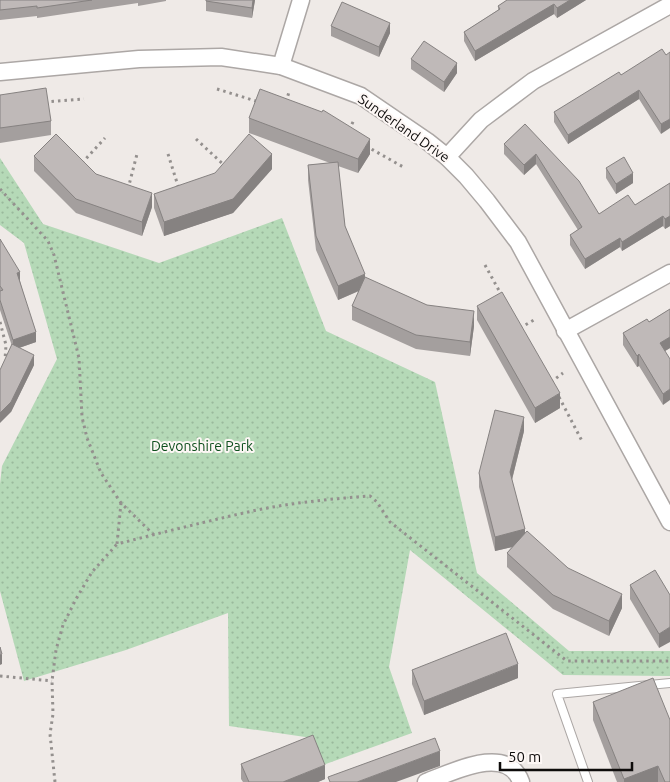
<svg xmlns="http://www.w3.org/2000/svg" width="670" height="782" font-family="Ubuntu,sans-serif">
<style>
.green{fill:url(#green-dots)}
.lines{fill:none;stroke-linecap:round;stroke-linejoin:round}
.service-casing{stroke:#aca7a5;stroke-width:10}
.minor-casing{stroke:#aca7a5;stroke-width:19}
.path{stroke:#94908e;stroke-width:3;stroke-dasharray:2.5 4;stroke-linecap:butt}
.service{stroke:#fff;stroke-width:8}
.minor{stroke:#fff;stroke-width:16}
.wall{fill:#a49f9e}
.shaded-wall{fill:#868281}
.building{fill:#bfb9b8;stroke:#868281}
.labels{text-anchor:middle;stroke-width:4;stroke-linejoin:round;paint-order:stroke}
.street-label{font-size:14px;fill:#0e0c0b;stroke:#fdf7f5}
.park-label{font-size:14px;fill:#0e4f1d;stroke:#fdf7f5}
</style>
<defs>
<pattern id="green-dots" width="8" height="8" patternUnits="userSpaceOnUse" patternTransform="scale(1.25)"><rect width="8" height="8" fill="#b5d9b7"/><path d="M2 2h.1M6 6h.1" fill="none" stroke="#9ab99c" stroke-width="1.8" stroke-linecap="round"/></pattern>
</defs>
<rect width="100%" height="100%" fill="#efeae7"/>
<polygon class="green" points="0,158 43,224 159,263 282,218 326,331 435,382 477,573 569,651 670,651 670,676 563,675 410,550 389,667 412,733 323,765 312,738 229,726 228,613 126,650 24,681 0,591 0,484 2,466 57,359 24,243 0,225"/>
<g class="lines">
<defs>
<polyline id="service" points="588,782 557,694 670,683"/>
<g id="minor">
<polyline points="281,66 301,0"/>
<polyline points="0,72 139,59 221,57 281,66 361,96 427,141 447,157 466,176 487,201 518,242 670,522"/>
<polyline points="447,157 481,120 533,81 670,5"/>
<polyline points="565,331 670,273"/>
<path d="M426 782C451 773 507 743 521 782"/>
</g>
</defs>
<use href="#service" class="service-casing"/>
<use href="#minor" class="minor-casing"/>
<g class="path">
<polyline points="217,89 259,102"/>
<polyline points="45,102 84,99"/>
<polyline points="286,102 289,92"/>
<polyline points="349,130 354,120"/>
<polyline points="196,139 225,166"/>
<polyline points="366,146 405,168"/>
<polyline points="168,154 179,189"/>
<polyline points="82,163 105,138"/>
<polyline points="0,189 48,241 54,255 79,358 82,417 87,438 101,473 121,503"/>
<polyline points="128,189 137,154"/>
<polyline points="485,265 502,296"/>
<polyline points="0,322 6,345 5,360"/>
<polyline points="520,328 534,320"/>
<polyline points="551,382 563,373"/>
<polyline points="559,397 582,441"/>
<path d="M154 535 121 503 117 544C160 533 204 522 248 512 288 503 329 499 370 496L377 502 390 522 567 661H670"/>
<polyline points="0,676 52,681"/>
<polyline points="55,782 50,734 53,714 52,681 56,650 63,625 76,599 92,572 117,544"/>
</g>
<use href="#service" class="service"/>
<use href="#minor" class="minor"/>
</g>
<g class="wall">
<polygon points="0,0 166,0 166,1 138,6 138,3 37,18 37,16 0,20"/>
<polygon points="206,0 255,0 252,18 206,11"/>
<polygon points="507,0 586,0 557,18 554,14 475,61 464,41 464,32 498,10 498,6"/>
<polygon points="331,26 390,33 379,57 331,36"/>
<polygon points="666,55 661,134 639,99 568,144 554,122 554,112 621,75"/>
<polygon points="411,59 457,73 444,92 411,69"/>
<polygon points="0,95 51,121 51,135 0,143"/>
<polygon points="249,118 370,154 358,173 338,166 345,226 365,278 474,326 470,356 416,349 352,320 352,306 359,291 338,300 316,250 308,180 308,165 330,163 249,133"/>
<polygon points="525,124 599,214 635,205 670,183 670,226 665,229 663,226 622,251 620,247 585,269 570,245 570,235 578,230 536,164 524,175 504,154 504,144"/>
<polygon points="34,156 96,174 152,207 142,236 76,213 34,171"/>
<polygon points="606,168 633,183 616,194 606,178"/>
<polygon points="272,169 233,213 164,236 154,208 154,194"/>
<polygon points="0,239 20,281 36,342 19,348 34,365 11,412 12,346 0,310"/>
<polygon points="477,306 560,408 535,423 477,320"/>
<polygon points="670,309 670,348 665,351 663,405 639,366 637,367 623,345 623,333 649,322"/>
<polygon points="524,431 512,480 525,533 568,568 622,608 609,636 553,609 507,567 507,553 512,547 495,551 479,487 479,473"/>
<polygon points="630,585 670,595 659,648 630,599"/>
<polygon points="412,670 518,678 424,715 412,684"/>
<polygon points="593,702 670,720 670,782 617,782 593,720"/>
<polygon points="241,764 325,779 318,782 243,782 241,779"/>
</g>
<g class="shaded-wall">
<polygon points="253,0 255,0 252,18 252,8"/>
<polygon points="570,0 586,0 557,18 557,8"/>
<polygon points="554,4 554,14 475,61 475,51"/>
<polygon points="390,23 390,33 379,57 379,47"/>
<polygon points="457,63 457,73 444,92 444,82"/>
<polygon points="639,90 639,99 568,144 568,135"/>
<polygon points="670,119 670,128 661,134 661,124"/>
<polygon points="370,139 370,154 358,173 358,159"/>
<polygon points="272,154 272,169 233,213 164,236 164,222"/>
<polygon points="536,154 536,164 524,175 524,165"/>
<polygon points="633,173 633,183 616,194 616,184"/>
<polygon points="152,193 152,207 142,236 142,222"/>
<polygon points="663,216 663,226 622,251 622,242"/>
<polygon points="670,216 670,226 665,229 665,219"/>
<polygon points="620,238 620,247 585,269 585,259"/>
<polygon points="20,272 20,281 17,283 17,273"/>
<polygon points="365,274 365,288 338,300 338,286"/>
<polygon points="474,311 474,326 470,356 470,342"/>
<polygon points="36,332 36,342 13,350 13,340"/>
<polygon points="670,337 670,348 660,354 660,343"/>
<polygon points="639,354 639,366 637,367 637,356"/>
<polygon points="34,355 34,365 11,412 0,423 0,413"/>
<polygon points="670,389 670,400 663,405 663,394"/>
<polygon points="560,393 560,408 535,423 535,408"/>
<polygon points="524,417 524,431 510,487 510,472"/>
<polygon points="525,529 525,544 495,551 495,537"/>
<polygon points="622,594 622,608 609,636 609,621"/>
<polygon points="670,627 670,642 659,648 659,634"/>
<polygon points="2,654 2,664 0,665 0,655"/>
<polygon points="518,664 518,678 424,715 424,701"/>
<polygon points="440,751 440,766 396,782 357,782"/>
<polygon points="325,765 325,779 318,782 283,782"/>
<polygon points="658,766 658,782 624,782 624,779"/>
</g>
<g class="building">
<polygon points="0,0 92,0 37,8 37,6 0,10"/>
<polygon points="206,0 253,0 252,8 206,1"/>
<polygon points="507,0 570,0 557,8 554,4 475,51 464,32 500,9 498,6"/>
<polygon points="342,2 390,23 379,47 331,26"/>
<polygon points="424,41 457,63 444,82 411,59"/>
<polygon points="662,49 666,55 670,52 670,119 661,124 639,90 568,135 554,112 619,72 621,75"/>
<polygon points="46,88 51,121 0,128 0,95"/>
<polygon points="260,89 322,112 323,110 370,139 358,159 249,118"/>
<polygon points="525,124 579,181 599,214 628,195 635,205 670,183 670,216 665,219 663,216 622,242 620,238 585,259 570,235 582,227 536,154 524,165 504,144"/>
<polygon points="56,134 96,174 152,193 142,222 76,199 34,156"/>
<polygon points="249,134 272,154 233,199 164,222 154,194 215,173"/>
<polygon points="624,157 633,173 616,184 606,168"/>
<polygon points="338,162 345,226 365,274 338,286 316,236 308,165"/>
<polygon points="0,239 20,272 17,273 36,332 13,340 0,300 0,291 3,290 0,286"/>
<polygon points="365,277 427,305 474,311 470,342 416,335 352,306"/>
<polygon points="502,292 560,393 535,408 477,306"/>
<polygon points="670,309 670,337 660,343 670,359 670,389 663,394 639,354 637,356 623,333 647,319 649,322"/>
<polygon points="12,344 34,355 11,402 0,413 0,370"/>
<polygon points="495,410 524,417 510,472 525,529 495,537 479,473"/>
<polygon points="527,531 568,568 622,594 609,621 553,595 507,553"/>
<polygon points="655,570 670,595 670,627 659,634 630,585"/>
<polygon points="506,633 518,664 424,701 412,670"/>
<polygon points="0,647 2,654 0,655"/>
<polygon points="653,678 670,720 670,782 665,782 658,766 624,779 593,702"/>
<polygon points="313,735 325,765 283,782 249,782 241,764"/>
<polygon points="435,738 440,751 357,782 330,782 328,777"/>
</g>
<g class="labels">
<g class="street-label">
<text transform="translate(404 128) rotate(35)" y="5">Sunderland Drive</text>
</g>
<g class="park-label">
<text x="202" y="451">Devonshire Park</text>
</g>
</g>
<path d="M500 762v8h132v-8" fill="none" stroke="#0e0c0b" stroke-width="2.5"/>
<text x="508" y="762" font-size="15" fill="#0e0c0b" stroke="#fdf7f5" stroke-width="4" paint-order="stroke">50 m</text>
</svg>
